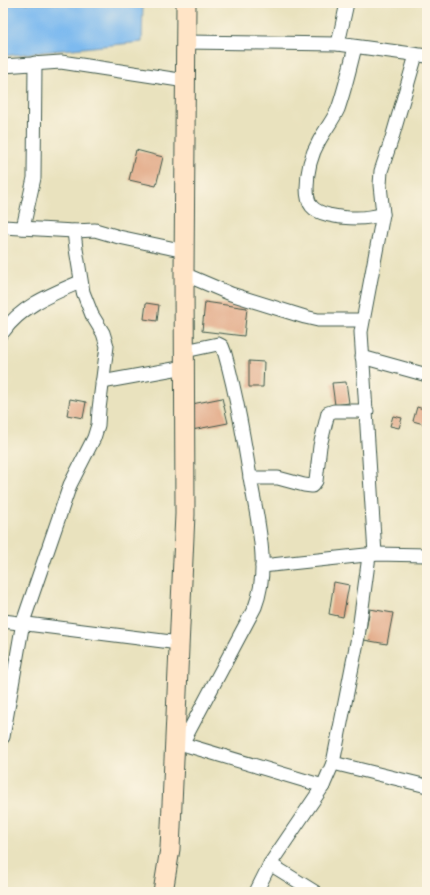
<svg xmlns="http://www.w3.org/2000/svg" width="430" height="895" font-family="'Sorts Mill Goudy',serif">
<style>
.water{fill:#7dbaef;stroke:#4e7c92}
.building{fill:#e3ac8a}
.lines{fill:none;stroke-linecap:round;stroke-linejoin:round}
.street-casing{stroke:#3d5649;stroke-width:15}
.secondary-casing{stroke:#3d5649;stroke-width:21}
.street{stroke:#fff;stroke-width:13}
.secondary{stroke:#ffe4c6;stroke-width:19}
</style>
<rect width="100%" height="100%" fill="#fcf5e5"/>
<filter id="ink" filterUnits="userSpaceOnUse"><feTurbulence type="fractalNoise" baseFrequency=".025" numOctaves="2"/><feDisplacementMap in="SourceGraphic" scale="8" xChannelSelector="R" yChannelSelector="G"/><feConvolveMatrix kernelMatrix="1 2 1 2 8 2 1 2 1" color-interpolation-filters="sRGB"/></filter>
<filter id="wash" filterUnits="userSpaceOnUse"><feTurbulence type="fractalNoise" baseFrequency=".012" numOctaves="4" result="noise"/><feDisplacementMap in="SourceGraphic" scale="16" xChannelSelector="R" yChannelSelector="G"/><feGaussianBlur stdDeviation="0.9" result="paint"/><feColorMatrix in="noise" values="0 0 0 0 0 0 0 0 0 0 0 0 0 0 0 0 0 1.4 0 .05"/><feComposite in="paint" operator="in"/></filter>
<g filter="url(#wash)">
<rect width="100%" height="100%" fill="#e9e2be"/>
<polygon class="water" points="3,3 143,3 142,42 3,56"/>
<g id="blocks">
<g class="building">
<polygon points="136,150 163,157 156,186 129,180"/>
<polygon points="205,302 247,308 244,336 202,331"/>
<polygon points="146,303 159,305 157,321 144,319"/>
<polygon points="249,361 264,362 263,387 249,387"/>
<polygon points="346,382 349,403 335,405 332,383"/>
<polygon points="222,398 228,423 192,430 187,405"/>
<polygon points="70,399 86,402 83,418 67,415"/>
<polygon points="417,407 427,410 427,425 413,421"/>
<polygon points="393,416 402,418 399,428 390,426"/>
<polygon points="334,582 349,585 343,617 329,614"/>
<polygon points="370,609 393,613 387,644 364,640"/>
</g>
</g>
</g>
<g filter="url(#ink)">
<use href="#blocks" fill-opacity="0" stroke="#3d5649" stroke-width="1"/>
<g class="lines">
<defs>
<g id="street">
<polyline points="185,42 338,44 427,56"/>
<polyline points="338,44 347,3"/>
<path d="M355 47C350 67 345 89 338 109 333 120 325 130 319 141 311 155 307 171 307 188 307 205 312 211 329 215 348 219 365 220 383 214"/>
<polyline points="3,66 61,62 186,81"/>
<polyline points="3,227 74,231 95,230 119,237 185,251"/>
<polyline points="23,228 34,178 35,63"/>
<polyline points="184,274 231,294 305,317 318,320 362,320"/>
<path d="M3 332C21 306 52 294 80 282"/>
<polyline points="362,357 427,375"/>
<polyline points="102,382 185,367"/>
<polyline points="250,478 278,478 304,485 312,486 316,481 320,446 328,413 334,411 367,411"/>
<polyline points="375,554 361,332 383,214 380,185 381,171 392,138 416,55"/>
<polyline points="262,566 375,554 427,555"/>
<polyline points="3,621 179,643"/>
<polyline points="3,737 23,622 70,485 94,438 98,425 99,409 107,346 103,333 92,315 83,292 76,249 74,231"/>
<polyline points="176,742 323,786 333,763 358,637 369,556"/>
<path d="M182 744 255 607C270 568 258 523 251 483 244 440 237 397 225 354L222 346 218 344 185 351"/>
<polyline points="333,763 427,786"/>
<polyline points="270,864 315,892"/>
<polyline points="256,892 270,864 323,786"/>
</g>
<polyline id="secondary" points="163,892 170,849 185,514 184,274 186,3"/>
</defs>
<use href="#street" class="street-casing"/>
<use href="#secondary" class="secondary-casing"/>
<use href="#street" class="street"/>
<use href="#secondary" class="secondary"/>
</g>
</g>
<rect width="430" height="895" fill="none" stroke="#fcf5e5" stroke-width="16"/>
</svg>
